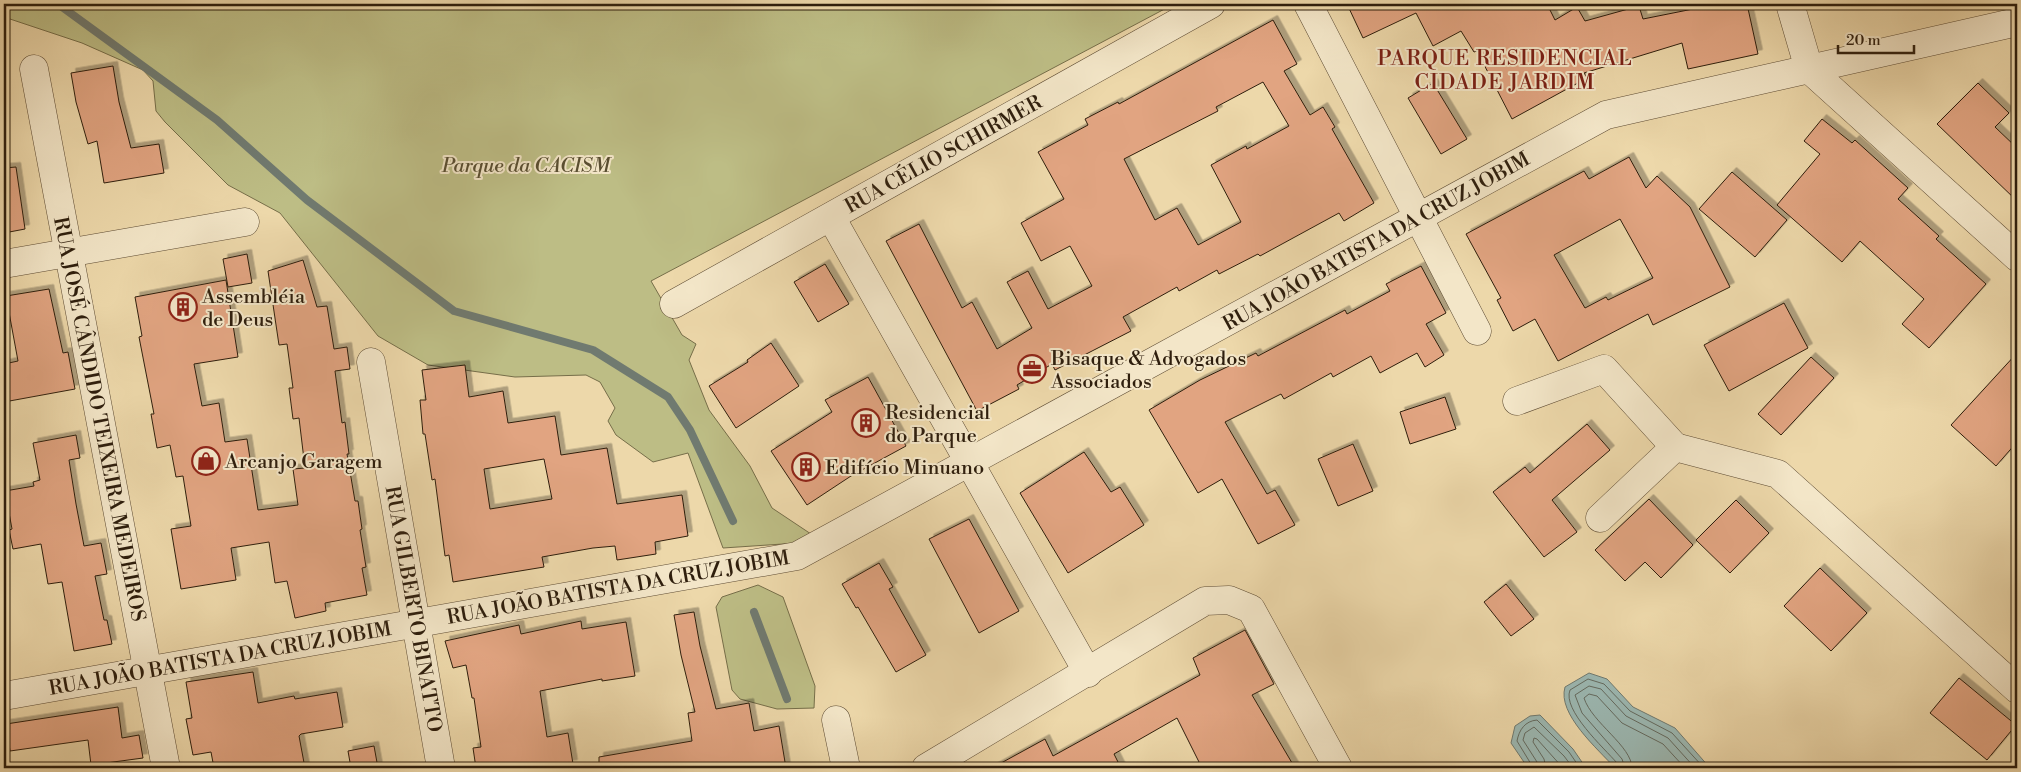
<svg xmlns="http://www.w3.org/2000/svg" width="2021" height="772" font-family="'Libre Bodoni',serif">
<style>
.green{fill:#bdbd85;stroke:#766e49}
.water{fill:#9cb8b2;stroke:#707a70}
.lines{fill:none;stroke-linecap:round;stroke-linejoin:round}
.shore{stroke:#656b60;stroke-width:1}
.stream{stroke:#707a70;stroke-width:8}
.building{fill:#e1a481;stroke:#2e1e0d;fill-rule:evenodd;filter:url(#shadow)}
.minor-casing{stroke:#5e4c34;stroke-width:29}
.minor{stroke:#f3e6c8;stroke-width:28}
.labels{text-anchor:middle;stroke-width:4;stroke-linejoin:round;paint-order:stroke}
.street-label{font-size:20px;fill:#2e1e0d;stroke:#f3e6c8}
.park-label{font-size:20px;font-style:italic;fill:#594e31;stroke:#f3e6c8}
.poi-label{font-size:20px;fill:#2e1e0d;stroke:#f3e6c8;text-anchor:start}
.neighbourhood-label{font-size:21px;letter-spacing:1px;fill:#7a1f14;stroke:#f3e6c8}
</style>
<defs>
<filter id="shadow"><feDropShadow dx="4.5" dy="-4.5" stdDeviation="0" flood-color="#0004"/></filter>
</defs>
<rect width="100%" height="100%" fill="#edd8aa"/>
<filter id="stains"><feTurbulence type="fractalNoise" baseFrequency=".004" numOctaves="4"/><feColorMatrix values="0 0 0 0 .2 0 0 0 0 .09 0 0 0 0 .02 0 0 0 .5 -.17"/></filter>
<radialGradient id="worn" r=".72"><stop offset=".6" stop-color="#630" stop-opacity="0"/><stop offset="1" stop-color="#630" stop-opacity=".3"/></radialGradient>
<g class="green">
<polygon points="4,4 1174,4 651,281 682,335 696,344 689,360 709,410 750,466 772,508 811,534 798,543 723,548 688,453 653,462 616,435 608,421 615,408 600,382 586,375 515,377 428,365 378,336 280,213 228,185 165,122 156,111 153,81 143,70 82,43 4,17"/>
<polygon points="758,585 783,597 815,686 814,708 777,709 740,699 732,690 716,607 722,597"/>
</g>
<g class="water">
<path d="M1589 673 1607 679 1633 707 1675 728 1710 768H1615C1598 749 1557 714 1565 687Z"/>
<polygon points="1540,715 1573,749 1586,768 1528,768 1511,743 1515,726 1530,716"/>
</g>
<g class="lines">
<g class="shore">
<path d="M1532 768 1531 764 1517 741C1519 730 1525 721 1537 720L1569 752 1580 768"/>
<polyline points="1538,768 1537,762 1523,740 1525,733 1534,727 1564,756 1573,768"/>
<polyline points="1546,768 1544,759 1533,742 1534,738 1537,739 1563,768"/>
<path d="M1619 768 1617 763C1604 748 1562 710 1570 690L1588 679 1604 684 1630 711 1672 733 1704 768"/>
<polyline points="1625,768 1622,759 1582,713 1575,695 1589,686 1601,689 1626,716 1668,738 1695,768"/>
<path d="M1632 768C1632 746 1592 723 1584 698L1589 694 1597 696 1622 723 1663 744 1685 768"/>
</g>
<g class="stream">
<polyline points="58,4 217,120 307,200 454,311 593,350 668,397 690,430 733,521"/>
<polyline points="754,612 787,699"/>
</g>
</g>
<g class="building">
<polygon points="1347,4 1547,4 1555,20 1577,7 1585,21 1639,6 1643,19 1718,4 1747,4 1758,54 1688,69 1682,43 1584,73 1587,78 1512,119 1477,51 1474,52 1461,31 1433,46 1416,13 1363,38"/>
<path d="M1273 20 1297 64 1284 71 1310 115 1323 107 1335 127 1332 129 1374 203 1344 221 1339 213 1260 256 1258 254 1219 274 1217 270 1179 291 1177 287 1123 317 1131 331 1055 370 1052 364 1017 385 1019 389 977 411 886 241 919 224 962 308 972 302 997 349 1032 328 1007 282 1028 271 1048 309 1092 286 1070 246 1041 261 1021 223 1064 199 1038 152 1088 125 1085 119 1118 102 1119 104ZM1263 82 1289 126 1247 149 1246 146 1211 165 1241 222 1198 245 1177 208 1155 220 1124 159 1218 111 1216 107Z"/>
<polygon points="113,66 119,102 131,148 159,144 164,173 104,183 97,141 88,144 76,102 71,73"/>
<polygon points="1433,83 1467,139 1441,154 1408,98"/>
<polygon points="1978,83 2009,113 1995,127 2017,148 2017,201 1937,124"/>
<polygon points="1822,119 1852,143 1855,140 1908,188 1898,199 1939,236 1936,239 1986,284 1929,348 1902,324 1924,299 1860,241 1842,262 1777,205 1820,154 1804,141"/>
<path d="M1629 157 1646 188 1657 176 1690 207 1730 287 1653 325 1648 314 1558 361 1535 319 1513 331 1497 300 1501 298 1466 234 1584 171 1589 179ZM1620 219 1653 278 1608 300 1606 297 1585 308 1554 255Z"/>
<polygon points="16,167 25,229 4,233 4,168"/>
<polygon points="1732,172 1787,220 1755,257 1699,209"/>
<polygon points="247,254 252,283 228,287 223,259"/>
<polygon points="303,260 317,307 327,306 334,349 347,347 350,369 335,371 342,423 345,422 349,454 347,454 355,501 358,501 362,529 360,530 366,567 362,568 367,595 325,603 326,611 295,618 287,581 275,583 269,542 231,548 236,580 181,589 171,529 191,526 183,476 176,477 170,445 157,448 151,414 154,414 139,337 142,336 135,297 226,280 238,357 194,364 202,406 219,403 225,442 247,439 258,510 298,505 293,469 305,468 299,418 293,419 289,388 293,388 287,344 279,345 268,271"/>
<polygon points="825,264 849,304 818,322 794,282"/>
<polygon points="1421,266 1446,313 1426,324 1444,355 1425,367 1417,353 1380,373 1371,356 1333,377 1331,373 1284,399 1281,394 1225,422 1267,494 1275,490 1295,525 1258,544 1222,479 1198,493 1149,410 1200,380 1256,353 1258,356 1345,310 1347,314 1390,291 1386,284"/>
<polygon points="49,289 63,353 68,352 75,389 4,402 4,364 18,361 6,296"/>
<polygon points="1784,303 1808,348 1729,391 1704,345"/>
<polygon points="771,343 799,386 736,428 709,386 748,362 747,360"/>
<polygon points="2017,353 2017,442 1996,466 1951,425"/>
<polygon points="1811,357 1834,378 1781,435 1758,414"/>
<path d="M465 365 469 397 503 391 508 423 555 416 561 455 607 448 617 504 682 495 688 536 655 542 656 554 617 560 615 546 593 548 542 557 544 567 453 582 449 555 445 556 435 479 432 480 425 434H423L420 400H426L422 370ZM544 459 552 499 490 509 484 469Z"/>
<polygon points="868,377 906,446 851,476 807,505 771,451 832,412 825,400"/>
<polygon points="1445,397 1456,429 1410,444 1400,412"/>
<polygon points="1587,424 1610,450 1552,500 1577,532 1544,557 1493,492 1525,467 1530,473"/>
<polygon points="76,435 80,458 69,460 76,504 84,546 101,543 107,574 95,576 104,620 107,620 112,644 74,651 62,582 48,584 41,544 13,549 9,530 12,529 5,491 34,486 33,482 40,480 33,443"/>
<polygon points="1353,444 1373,491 1338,506 1318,459"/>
<polygon points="1084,452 1111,492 1120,487 1144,525 1068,573 1020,493"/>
<polygon points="1649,499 1693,545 1661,578 1645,562 1625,581 1595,550"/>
<polygon points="1736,500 1769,533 1730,573 1696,540"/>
<polygon points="969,519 1019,611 979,633 929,539"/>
<polygon points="879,563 893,587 889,589 926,655 896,672 858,607 856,608 842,584"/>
<polygon points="1820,568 1867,613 1831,651 1784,606"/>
<polygon points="1506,584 1534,619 1511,636 1484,602"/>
<polygon points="694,612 700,646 716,709 749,703 754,731 779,726 786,768 599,768 599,757 692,741 688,713 695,712 681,655 674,615"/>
<polygon points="581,621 582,629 626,622 635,676 602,681 602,679 540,691 547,737 568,733 573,764 544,768 476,768 473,748 481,747 474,698 472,698 466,665 453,668 445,641 519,625 521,634"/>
<polygon points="1245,630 1274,684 1252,695 1295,768 1202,768 1177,718 1114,754 1121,768 992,768 1045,739 1053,756 1200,675 1193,658"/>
<polygon points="253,672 258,703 294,696 295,699 337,692 343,727 301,734 299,736 305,768 214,768 211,752 193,755 186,719 192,718 186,682"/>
<polygon points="1959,678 2016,725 1987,760 1930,713"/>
<polygon points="118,707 122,738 139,735 143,758 91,765 88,740 10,751 6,724"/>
<polygon points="374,746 378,768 351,768 348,751"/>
</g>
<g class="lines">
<defs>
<g id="minor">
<polyline points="1308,4 1477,331"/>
<polyline points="1790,4 1809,69 2017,257"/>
<polyline points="34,69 166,768"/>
<polyline points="831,217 1088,673"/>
<polyline points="4,264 245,222"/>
<polyline points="674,304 1211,4"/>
<polyline points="371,362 441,768"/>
<polyline points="1517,401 1604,369 1675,447"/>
<polyline points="1600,518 1675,447 1778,474 2017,689"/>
<polyline points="4,696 797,556 1606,115 2017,22"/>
<polyline points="836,720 846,768"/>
<polyline points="926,768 1205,601 1229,600 1251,609 1338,768"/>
</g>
</defs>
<use href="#minor" class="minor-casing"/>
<use href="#minor" class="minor"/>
</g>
<defs>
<symbol id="building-ring" viewBox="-11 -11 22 22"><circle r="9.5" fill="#f3e6c8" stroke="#8f2418" stroke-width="1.5"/><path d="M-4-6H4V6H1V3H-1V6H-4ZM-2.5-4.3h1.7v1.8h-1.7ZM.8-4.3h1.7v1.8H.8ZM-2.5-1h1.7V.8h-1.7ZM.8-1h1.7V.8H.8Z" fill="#8f2418"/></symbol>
<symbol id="office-ring" viewBox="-11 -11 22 22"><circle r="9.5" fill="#f3e6c8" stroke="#8f2418" stroke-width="1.5"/><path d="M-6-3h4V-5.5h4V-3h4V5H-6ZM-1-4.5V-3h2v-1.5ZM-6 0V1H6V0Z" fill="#8f2418"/></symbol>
<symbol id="shop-ring" viewBox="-11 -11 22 22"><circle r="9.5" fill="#f3e6c8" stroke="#8f2418" stroke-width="1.5"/><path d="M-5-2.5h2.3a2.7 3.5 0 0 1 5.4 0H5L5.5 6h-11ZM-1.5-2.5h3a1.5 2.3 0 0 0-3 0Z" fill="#8f2418"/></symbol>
</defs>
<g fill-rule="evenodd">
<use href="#building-ring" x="167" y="291" width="32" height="32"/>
<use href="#office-ring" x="1016" y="353" width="32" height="32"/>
<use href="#building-ring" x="850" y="407" width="32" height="32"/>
<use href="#shop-ring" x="190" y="445" width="32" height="32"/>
<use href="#building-ring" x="790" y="451" width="32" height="32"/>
</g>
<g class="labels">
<g class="street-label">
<text transform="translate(943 154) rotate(-29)" y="7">RUA CÉLIO SCHIRMER</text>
<text transform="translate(1376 241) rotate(-29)" y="7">RUA JOÃO BATISTA DA CRUZ JOBIM</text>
<text transform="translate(100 419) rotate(79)" y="7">RUA JOSÉ CÂNDIDO TEIXEIRA MEDEIROS</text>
<text transform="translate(618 587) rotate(-10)" y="7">RUA JOÃO BATISTA DA CRUZ JOBIM</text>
<text transform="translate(414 609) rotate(80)" y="7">RUA GILBERTO BINATTO</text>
<text transform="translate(220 658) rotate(-10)" y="7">RUA JOÃO BATISTA DA CRUZ JOBIM</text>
</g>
<g class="park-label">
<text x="526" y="172">Parque da CACISM</text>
</g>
<g class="poi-label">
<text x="202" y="303">Assembléia<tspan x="202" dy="23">de Deus</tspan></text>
<text x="1051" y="365">Bisaque &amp; Advogados<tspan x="1051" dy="23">Associados</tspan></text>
<text x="885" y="419">Residencial<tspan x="885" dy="23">do Parque</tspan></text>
<text x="225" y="468">Arcanjo Garagem</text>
<text x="825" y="474">Edifício Minuano</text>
</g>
<g class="neighbourhood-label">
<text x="1505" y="65">PARQUE RESIDENCIAL<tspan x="1505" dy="24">CIDADE JARDIM</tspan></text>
</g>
</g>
<rect width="2021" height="772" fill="none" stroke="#edd8aa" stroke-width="20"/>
<rect x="5" y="5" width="2011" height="762" fill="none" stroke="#2e1e0d" stroke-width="2.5"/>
<rect x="10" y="10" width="2001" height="752" fill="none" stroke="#2e1e0d"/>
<path d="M1838 45v8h76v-8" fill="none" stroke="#2e1e0d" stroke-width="2.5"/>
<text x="1846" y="45" font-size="15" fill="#2e1e0d" stroke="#f3e6c8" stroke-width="4" paint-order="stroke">20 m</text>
<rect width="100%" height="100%" filter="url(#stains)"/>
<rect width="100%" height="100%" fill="url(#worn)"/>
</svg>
